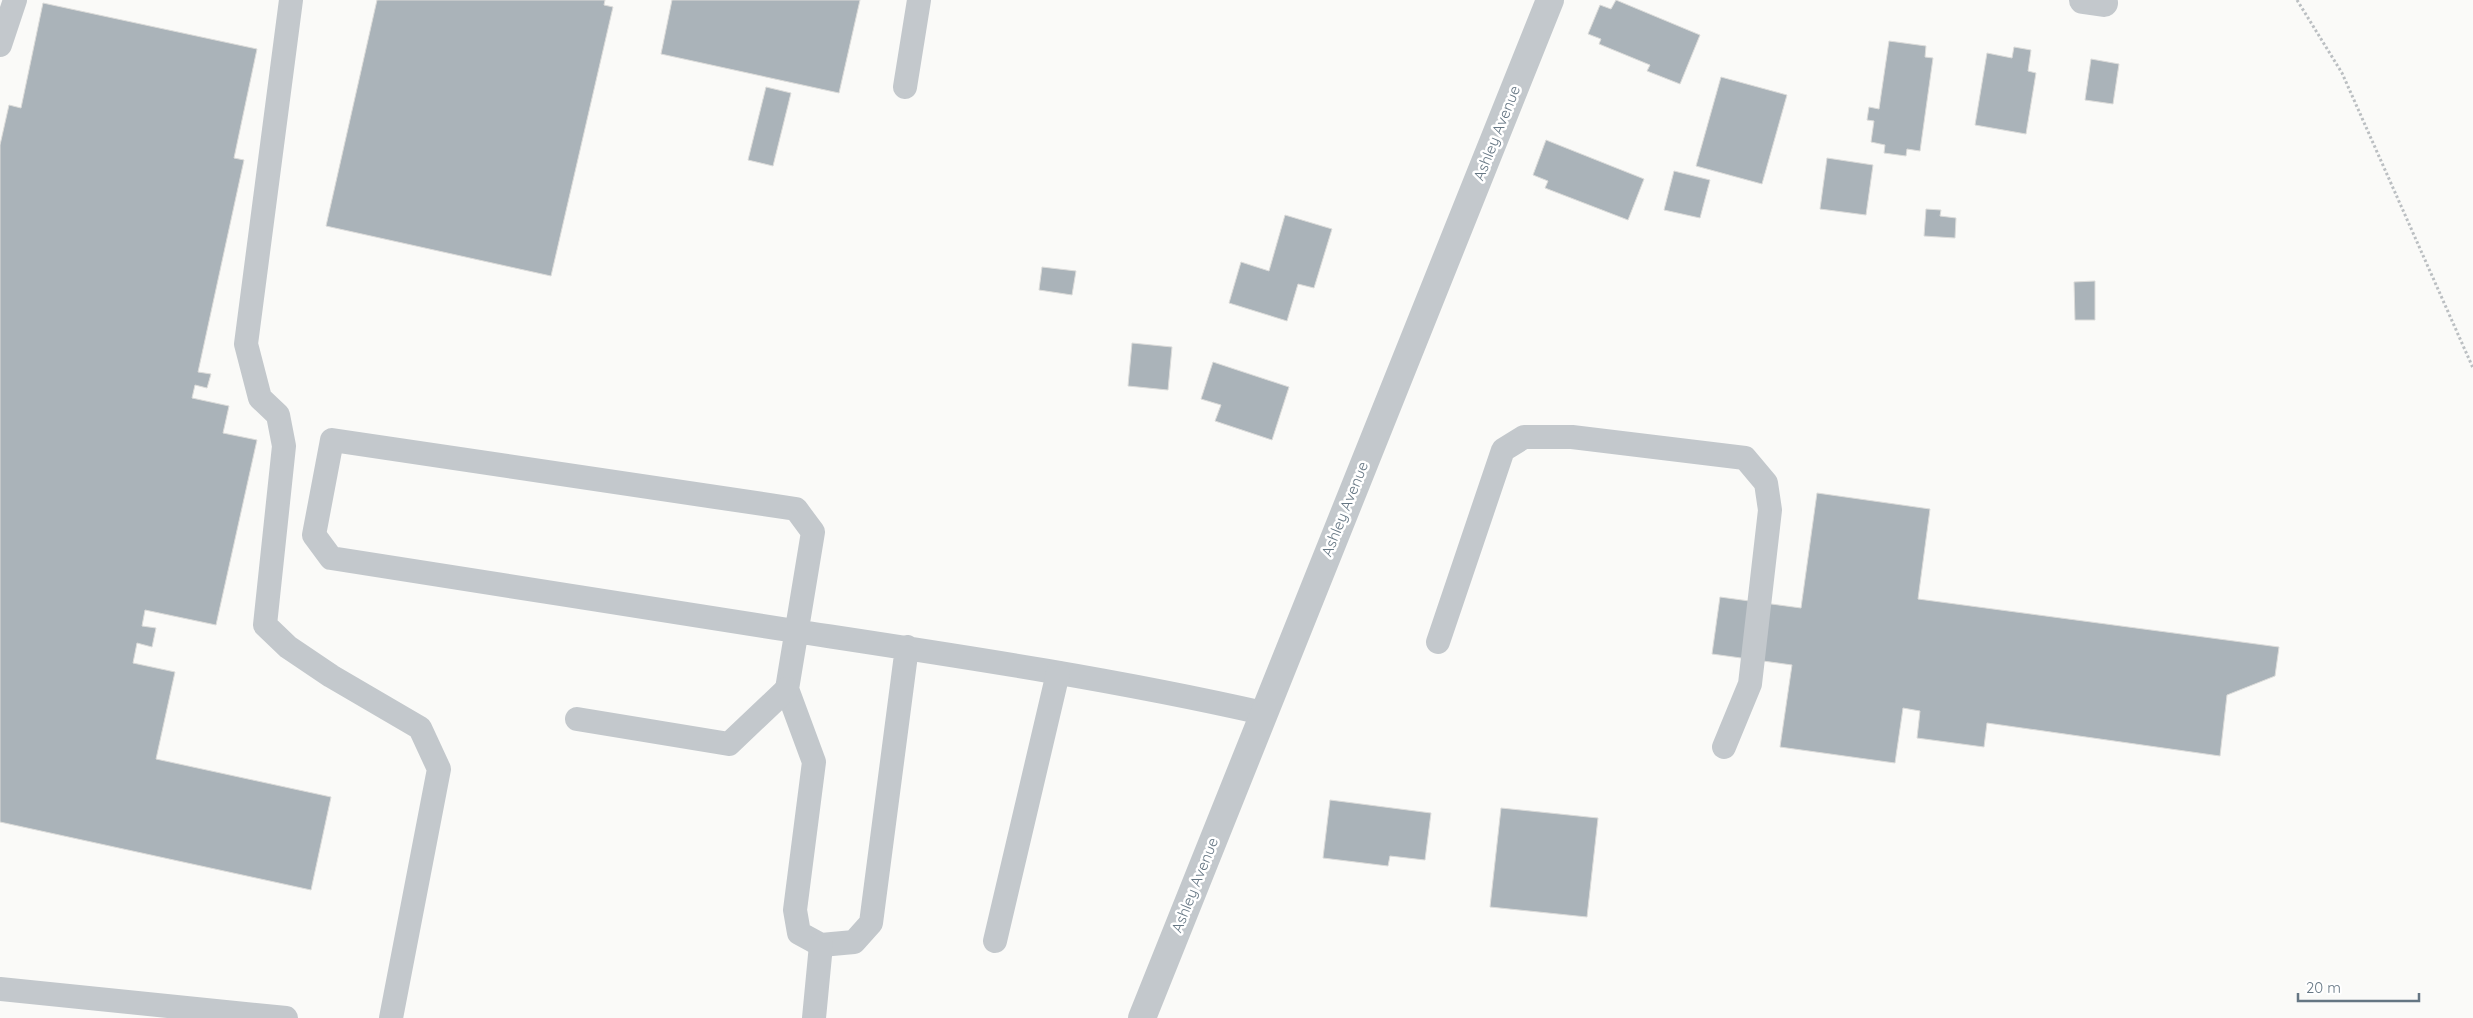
<svg xmlns="http://www.w3.org/2000/svg" width="2473" height="1018" font-family="Quicksand,sans-serif">
<style>
.building{fill:#aab3b9;stroke:#dcdcda}
.lines{fill:none;stroke-linecap:round;stroke-linejoin:round}
.path{stroke:#bbbfc2;stroke-width:3;stroke-dasharray:2.5 2.5;stroke-linecap:butt}
.service{stroke:#c3c8cc;stroke-width:24}
.minor{stroke:#c3c8cc;stroke-width:28}
.labels{text-anchor:middle;stroke-width:5;stroke-linejoin:round;paint-order:stroke}
.street-label{font-size:15px;fill:#657683;stroke:#fff}
</style>
<rect width="100%" height="100%" fill="#fafaf8"/>
<g class="building">
<polygon points="377,0 605,0 604,5 613,7 551,276 326,226"/>
<polygon points="672,0 860,0 839,93 661,54"/>
<polygon points="1616,0 1700,35 1680,84 1647,71 1650,65 1599,44 1601,39 1588,34 1600,5 1611,9"/>
<polygon points="43,3 257,49 234,158 244,160 198,372 211,374 207,388 195,385 192,398 229,406 223,433 257,440 216,625 145,610 142,626 156,628 152,647 137,643 133,663 175,672 156,759 331,797 311,890 0,822 0,145 9,105 21,108"/>
<polygon points="1889,41 1926,46 1925,57 1933,58 1920,151 1907,149 1906,156 1884,153 1885,145 1871,142 1874,121 1867,120 1869,107 1879,109"/>
<polygon points="2014,47 2031,50 2028,71 2036,73 2026,134 1975,125 1987,53 2012,58"/>
<polygon points="2091,59 2119,64 2113,104 2085,100"/>
<polygon points="1721,77 1787,95 1762,184 1696,166"/>
<polygon points="766,87 791,93 773,166 748,160"/>
<polygon points="1546,140 1644,179 1628,220 1545,188 1548,181 1533,175"/>
<polygon points="1827,158 1873,165 1866,215 1820,209"/>
<polygon points="1674,171 1710,180 1700,218 1664,210"/>
<polygon points="1926,209 1941,210 1940,216 1956,218 1955,238 1924,236"/>
<polygon points="1285,215 1332,229 1314,288 1298,284 1287,321 1229,303 1241,262 1269,271"/>
<polygon points="1042,267 1076,271 1072,295 1039,290"/>
<polygon points="2095,281 2095,320 2075,320 2074,282"/>
<polygon points="1132,343 1172,347 1168,390 1128,386"/>
<polygon points="1213,362 1289,387 1272,440 1215,421 1221,405 1201,399"/>
<polygon points="1817,493 1930,509 1918,599 2279,647 2275,676 2227,695 2220,756 1987,723 1984,747 1917,738 1920,711 1903,708 1895,763 1780,747 1792,665 1712,654 1720,597 1801,608"/>
<polygon points="1330,800 1431,813 1425,860 1390,856 1388,866 1323,858"/>
<polygon points="1501,808 1598,818 1587,917 1490,907"/>
</g>
<g class="lines">
<polyline class="path" points="2297,0 2342,73 2473,368"/>
<g class="service">
<polyline points="291,0 246,344 260,398 278,415 284,446 265,625 288,647 331,676 420,728 439,769 391,1018"/>
<polyline points="0,45 15,0"/>
<polyline points="905,87 919,0"/>
<polyline points="1438,642 1503,450 1524,437 1572,437 1745,458 1766,483 1770,510 1750,684 1724,747"/>
<path d="M907 647 871 923 854 942 821 945 799 933 795 910 814 762 787 689 813 532 796 509 332 440 314 535 331 558C486 582 640 607 795 631 952 655 1109 678 1263 713"/>
<polyline points="577,719 729,744 787,689"/>
<polyline points="995,941 1058,673"/>
<polyline points="0,989 286,1018"/>
<polyline points="814,1018 821,945"/>
</g>
<g class="minor">
<polyline points="2083,0 2104,3"/>
<polyline points="1142,1018 1550,0"/>
</g>
</g>
<g class="labels">
<g class="street-label">
<text transform="translate(1497 133) rotate(-68)" y="5">Ashley Avenue</text>
<text transform="translate(1345 509) rotate(-68)" y="5">Ashley Avenue</text>
<text transform="translate(1195 885) rotate(-68)" y="5">Ashley Avenue</text>
</g>
</g>
<path d="M2298 993v8h121v-8" fill="none" stroke="#657683" stroke-width="2.5"/>
<text x="2306" y="993" font-size="15" fill="#657683" stroke="#ffffff" stroke-width="4" paint-order="stroke">20 m</text>
</svg>
